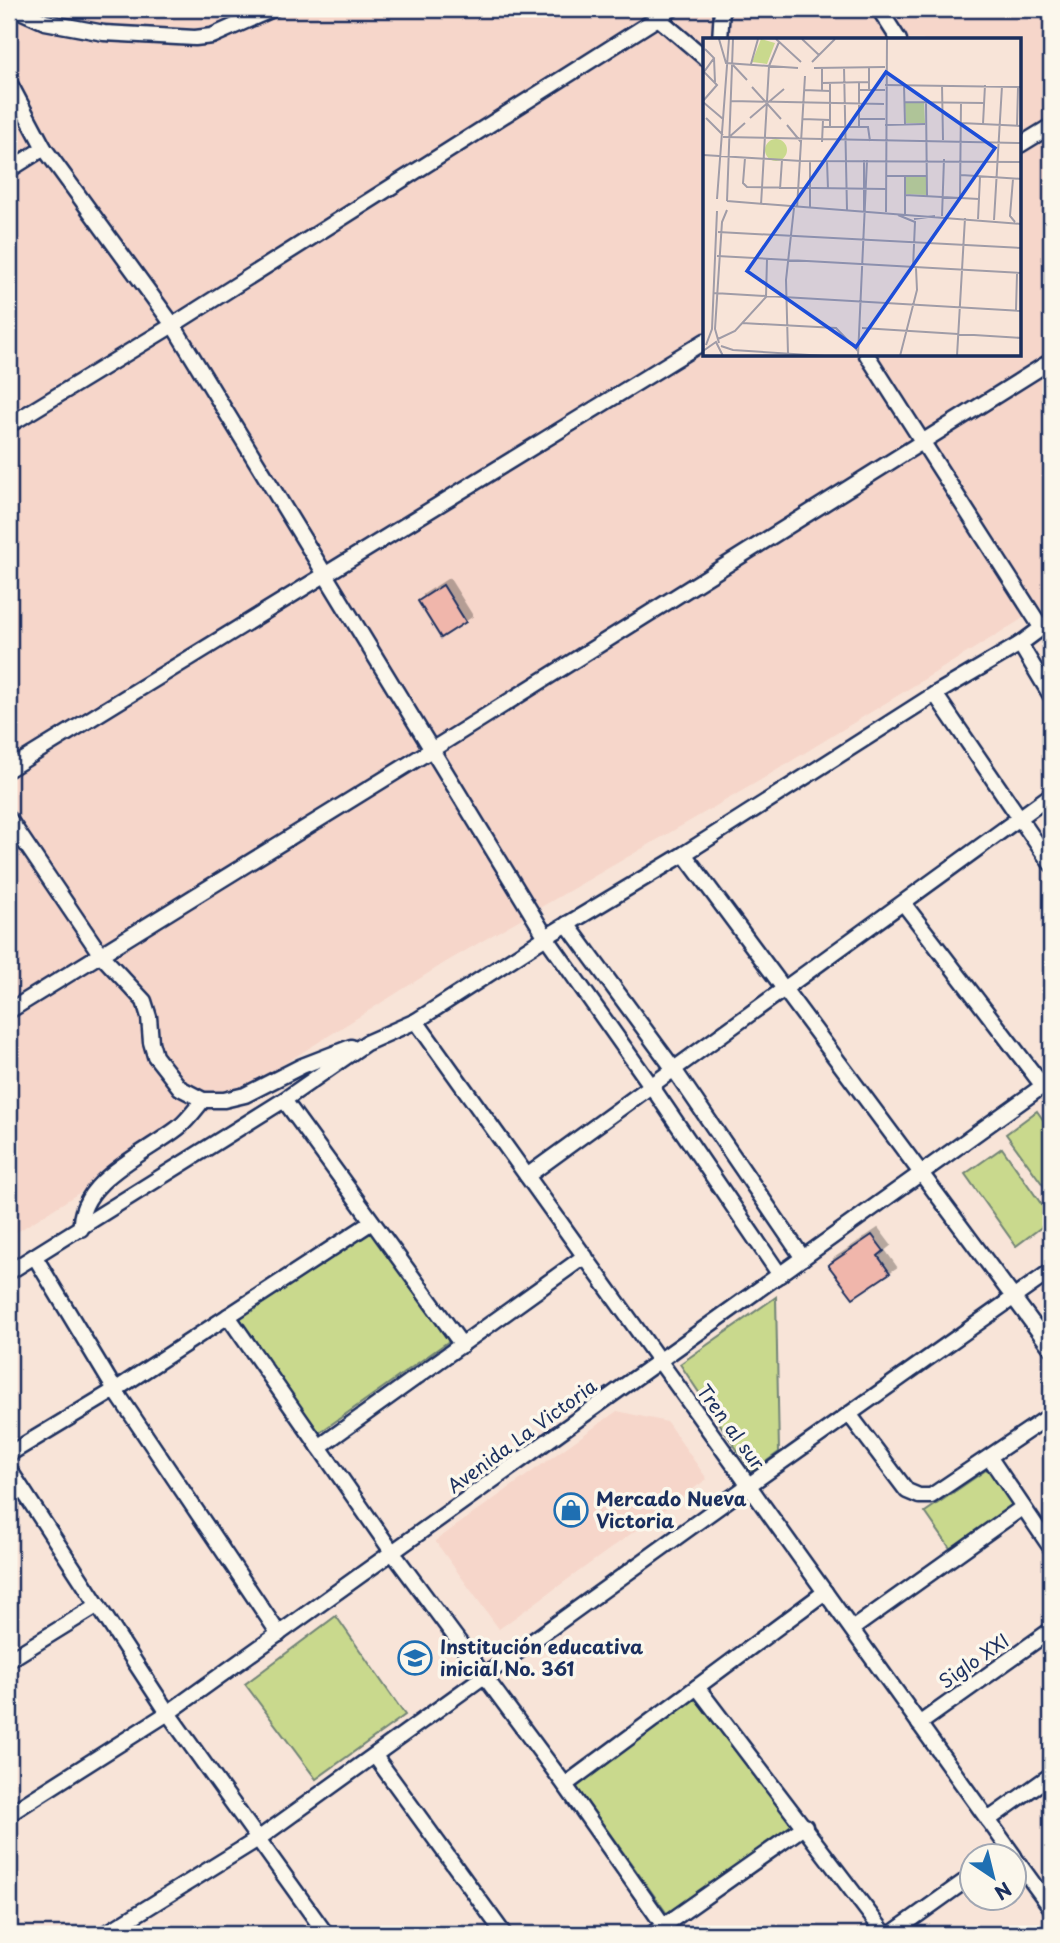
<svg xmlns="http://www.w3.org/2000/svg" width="1060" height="1943" font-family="'Playpen Sans',sans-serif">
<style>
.built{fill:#f6d6ca;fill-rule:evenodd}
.green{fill:#c9d98d;stroke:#728476;stroke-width:2}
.building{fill:#f0b6ab;stroke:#1b2f5e;stroke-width:2;filter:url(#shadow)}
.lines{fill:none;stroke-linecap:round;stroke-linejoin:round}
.minor-casing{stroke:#1b2f5e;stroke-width:19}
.minor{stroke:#fbf7ec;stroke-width:14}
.labels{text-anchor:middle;stroke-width:7;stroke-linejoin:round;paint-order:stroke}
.street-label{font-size:19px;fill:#1b2f5e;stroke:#fbf7ec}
.poi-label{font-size:19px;font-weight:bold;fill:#1b2f5e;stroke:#fbf7ec;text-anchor:start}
.inset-road{fill:none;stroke:#a09ca7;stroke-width:2}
.view{fill:#1d4ed8;fill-opacity:0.15;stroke:#1d4ed8;stroke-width:3.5}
.inset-edge{fill:none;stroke:#1b2f5e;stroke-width:3.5}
</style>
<defs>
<filter id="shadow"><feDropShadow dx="6" dy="-6" stdDeviation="0" flood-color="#0004"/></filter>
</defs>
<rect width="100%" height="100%" fill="#f8e4d8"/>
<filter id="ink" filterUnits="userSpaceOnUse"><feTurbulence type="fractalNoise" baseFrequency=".0143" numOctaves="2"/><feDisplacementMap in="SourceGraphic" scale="14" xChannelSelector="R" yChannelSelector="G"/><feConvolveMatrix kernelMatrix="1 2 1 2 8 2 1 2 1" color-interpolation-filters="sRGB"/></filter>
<g filter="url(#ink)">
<g class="built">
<path d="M9 9H1051V601L759 781 446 962 9 1237ZM705 40H1020V355H705Z"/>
<polygon points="617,1411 667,1422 707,1479 499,1629 435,1541"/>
</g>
<g class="green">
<polygon points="1037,1111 1051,1131 1051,1196 1006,1134"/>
<polygon points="1002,1148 1051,1218 1051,1220 1016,1246 965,1174"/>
<polygon points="371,1231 449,1341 319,1433 237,1317"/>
<polygon points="776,1297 779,1452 752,1472 680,1364"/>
<polygon points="989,1468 1017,1505 952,1551 925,1512"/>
<polygon points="336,1616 405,1715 316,1779 245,1684"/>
<polygon points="694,1697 793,1826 668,1915 575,1785"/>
</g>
<g class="building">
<polygon points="443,585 466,622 441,638 418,601"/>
<polygon points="872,1235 884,1251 878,1256 890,1273 853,1298 828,1265"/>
</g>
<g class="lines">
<defs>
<g id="minor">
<polyline points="16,9 45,22 104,33 195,38 212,36 273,9"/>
<polyline points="652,9 658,18 705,58"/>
<polyline points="879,9 899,40"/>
<polyline points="720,40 722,9"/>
<polyline points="9,82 44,148 173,325 546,937 650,1084 780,1275"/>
<polyline points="1020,145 1051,126"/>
<polyline points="9,170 44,148"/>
<polyline points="867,355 1041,627"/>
<polyline points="9,425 173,325 672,9"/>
<polyline points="1020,644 1051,696"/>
<polyline points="935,694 1051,864"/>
<polyline points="9,769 705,341"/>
<polyline points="9,819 101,955 144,1001 149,1017 151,1042 155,1056 180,1088 203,1100 224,1100 245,1095 302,1066 351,1047"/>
<polyline points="684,854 1051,1348"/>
<polyline points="904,904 1043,1086"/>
<polyline points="567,924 673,1068 803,1258"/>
<polyline points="9,1011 433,749 1051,361"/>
<polyline points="416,1021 1014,1856"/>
<polyline points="284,1100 462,1345"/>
<polyline points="527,1176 1051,795"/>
<path d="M81 1229C77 1182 146 1153 178 1128 187 1121 195 1110 203 1100"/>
<polyline points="35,1257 115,1390 279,1634"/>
<polyline points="9,1272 284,1100 366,1043 416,1021 546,937 684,854 935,694 1020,644 1051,621"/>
<polyline points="228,1316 393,1553 565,1785 664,1926"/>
<polyline points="849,1414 907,1491 919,1496 931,1496 1051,1415"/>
<polyline points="319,1447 585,1256"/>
<polyline points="9,1454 115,1390 372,1222"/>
<polyline points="990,1458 1051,1548"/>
<polyline points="9,1469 168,1713 326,1934"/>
<polyline points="852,1629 1023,1507"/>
<polyline points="9,1660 98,1605"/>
<polyline points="697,1687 885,1934"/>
<polyline points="919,1724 1051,1630"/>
<polyline points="375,1756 504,1934"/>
<polyline points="565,1785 825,1592"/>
<polyline points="9,1814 168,1713 1051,1080"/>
<polyline points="988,1820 1051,1775"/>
<polyline points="1014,1857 1051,1908"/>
<polyline points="105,1934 258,1839 749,1485 1051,1271"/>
<polyline points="652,1934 805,1826"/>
<polyline points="891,1934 972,1876"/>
</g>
</defs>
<use href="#minor" class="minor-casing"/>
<use href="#minor" class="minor"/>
</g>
</g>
<defs>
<symbol id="shop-ring" viewBox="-11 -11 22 22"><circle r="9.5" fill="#fbf7ec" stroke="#1f6fb2" stroke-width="1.5"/><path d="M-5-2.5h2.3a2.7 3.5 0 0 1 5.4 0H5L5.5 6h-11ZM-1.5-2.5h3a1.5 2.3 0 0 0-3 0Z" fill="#1f6fb2"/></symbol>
<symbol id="school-ring" viewBox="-11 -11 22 22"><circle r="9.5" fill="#fbf7ec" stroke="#1f6fb2" stroke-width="1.5"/><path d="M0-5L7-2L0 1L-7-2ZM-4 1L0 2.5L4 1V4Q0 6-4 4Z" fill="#1f6fb2"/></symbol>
</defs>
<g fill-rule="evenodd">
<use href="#shop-ring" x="552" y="1491" width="38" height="38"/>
<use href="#school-ring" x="396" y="1639" width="38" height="38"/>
</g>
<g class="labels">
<g class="street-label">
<text transform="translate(731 1427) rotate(54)" y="7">Tren al sur</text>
<text transform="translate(522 1436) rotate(-36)" y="7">Avenida La Victoria</text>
<text transform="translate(974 1661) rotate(-35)" y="7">Siglo XXI</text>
</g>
<g class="poi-label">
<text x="596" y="1506">Mercado Nueva<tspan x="596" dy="22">Victoria</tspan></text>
<text x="440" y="1654">Institución educativa<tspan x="440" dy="22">inicial No. 361</tspan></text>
</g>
</g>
<g transform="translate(703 38)">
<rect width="318" height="318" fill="#f8e4d8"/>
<path d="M58 1 72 5 64 26 49 24ZM202 65H221L222 85H203ZM62 112a11 11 0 1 1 22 0a11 11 0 1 1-22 0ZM203 139H223V157L203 156Z" fill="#c9d98d"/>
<path class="inset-road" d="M16 1 23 25 95 30M73 1 98 24M99 1 116 17M11 20 12 44M109 24 132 1M29 26 44 42M48 26 55 1M141 29 144 172M111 30 182 29M119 30V53M119 45 166 44M156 45V88M182 47 319 49M201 47 202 86M239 47 240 102M49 49 78 81M101 52 127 53M156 52H182M166 52V29M0 63 14 47 1 34 11 20 2 11M28 63 181 66M0 64 20 81M201 64 281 65M223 64 224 158M3 80 20 97M47 80 81 51M100 81 127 82M156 81H182M258 85 319 88M280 86 282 47M84 87 98 104M182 87 222 86M127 88V45M314 88 315 49M119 89H165L167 103M20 99 319 105M25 100 42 85M119 104 120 82M0 117 98 123 319 124M42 120 40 145 44 149 183 151M161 122V173M107 123V170M124 123 125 151M258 137 319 141M184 138H224M202 138V176M310 141 307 178 312 184M77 151 79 122M202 157 276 161M257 159 258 64M14 161 26 1M24 163 319 186M24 163 30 1M58 167 66 28 76 4M94 170 102 38M183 174 184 1M195 177 212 184 210 230M239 178 241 121M211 181 232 178M275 181 277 139M291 182 299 48M15 194 319 210M14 218 319 235M11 255 319 273M313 272 314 236M39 285 133 290 155 313M159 290 319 300M15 301 32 293 63 259 64 221M16 305 12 291 19 184 24 172M3 307 9 291 14 173M18 308 30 312 122 318M0 313 13 304 20 318M85 316 83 242 91 170M155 318 164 122M197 318 214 252 213 230M254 318 262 180"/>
<path class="view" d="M183 34 292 110 153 309 44 233Z"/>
<rect width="318" height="318" class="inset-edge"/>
</g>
<rect width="1060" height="1943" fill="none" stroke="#fbf7ec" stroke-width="35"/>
<rect x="18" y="18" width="1025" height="1908" fill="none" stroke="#1b2f5e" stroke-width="2.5" filter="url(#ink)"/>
<g transform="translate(993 1877) rotate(145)"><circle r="33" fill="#fbf7ec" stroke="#a1a7b3" stroke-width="2"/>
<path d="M0-5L12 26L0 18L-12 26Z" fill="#1f6fb2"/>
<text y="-10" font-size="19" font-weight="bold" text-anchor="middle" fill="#1b2f5e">N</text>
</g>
</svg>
